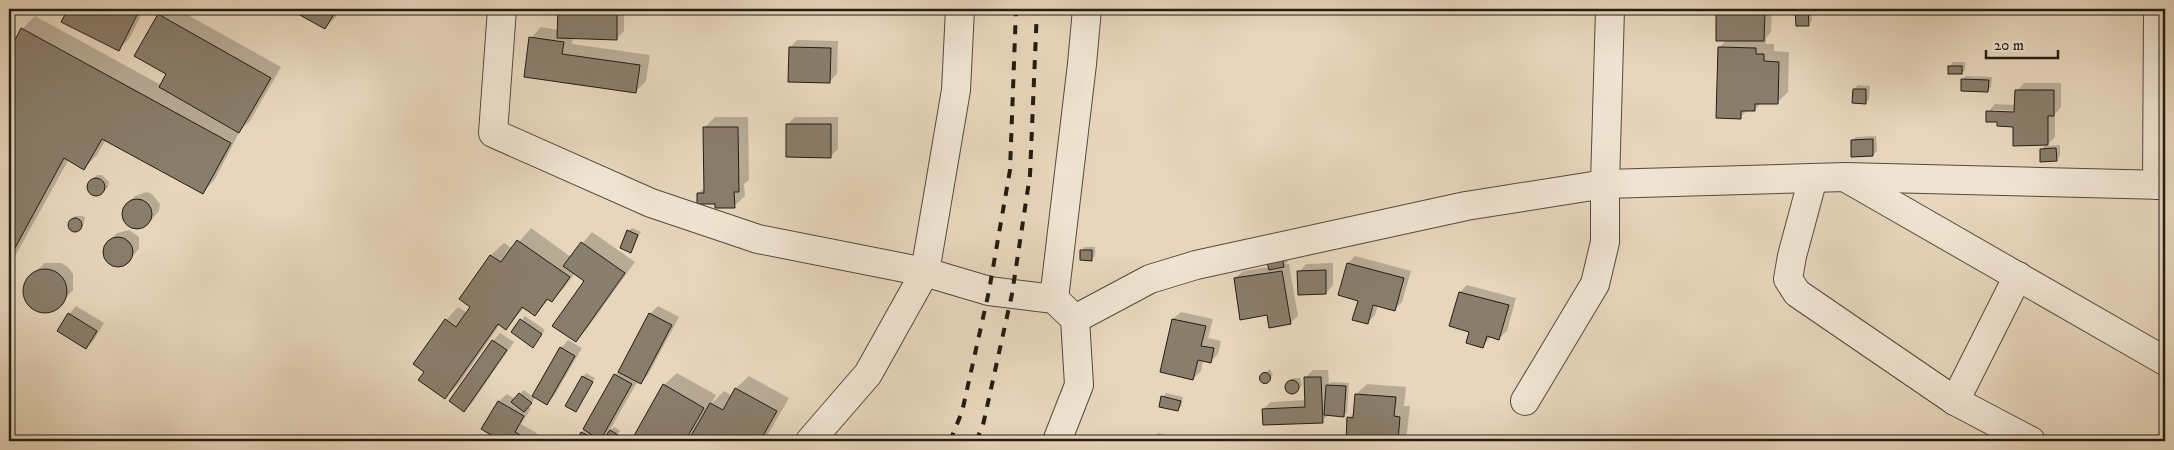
<svg xmlns="http://www.w3.org/2000/svg" width="2174" height="450" font-family="'IM FELL DW Pica',serif">
<style>
.shadow{fill:#0003;fill-rule:evenodd}
.building{fill:#897d6b;stroke:#241c13}
.lines{fill:none;stroke-linecap:round;stroke-linejoin:round}
.minor-casing{stroke:#554a3d;stroke-width:30}
.minor{stroke:#efe4d3;stroke-width:28}
.rail{stroke:#241c13;stroke-width:4;stroke-dasharray:9 9;stroke-linecap:butt}
</style>
<rect width="100%" height="100%" fill="#e7d6bc"/>
<filter id="stains"><feTurbulence type="fractalNoise" baseFrequency=".004" numOctaves="4"/><feColorMatrix values="0 0 0 0 .2 0 0 0 0 .09 0 0 0 0 .02 0 0 0 .5 -.17"/></filter>
<radialGradient id="worn" r=".72"><stop offset=".6" stop-color="#630" stop-opacity="0"/><stop offset="1" stop-color="#630" stop-opacity=".3"/></radialGradient>
<g class="shadow">
<polygon points="70,9 144,9 129,39 118,49 63,22"/>
<polygon points="166,9 177,9 281,67 250,121 241,129 215,179 203,192 106,139 97,155 84,168 69,159 9,267 9,45 13,47 22,29 35,16 161,85 168,74 159,15"/>
<polygon points="291,9 340,9 336,17 325,28"/>
<polygon points="559,9 624,9 624,31 616,39 573,38 572,44 650,55 646,81 635,92 525,76 531,38 541,27 558,30"/>
<polygon points="1719,9 1772,9 1771,32 1766,38 1766,44 1774,44 1774,51 1789,52 1788,92 1777,103 1761,103 1754,110 1748,110 1740,117 1719,47 1727,40 1717,11"/>
<polygon points="1797,9 1811,9 1812,21 1808,24"/>
<polygon points="797,40 838,41 837,74 829,82 790,48"/>
<polygon points="1953,62 1965,62 1965,70 1962,73 1950,66"/>
<polygon points="1966,76 1992,77 1991,87 1988,90 1962,80"/>
<path d="M2024 83H2061V107L2055 114V137L2046 146 2060 145V156L2057 159 2041 150 2046 144 2015 126 1998 121 1988 112 1995 104 2016 105 2017 91ZM1993 110 2020 111V114L1993 113Z"/>
<polygon points="1858,85 1870,86 1869,99 1866,103 1854,89"/>
<polygon points="715,117 748,117 749,180 744,184 745,196 734,206 716,203 698,194 705,187 704,128"/>
<polygon points="795,117 838,117 838,149 830,157 787,125"/>
<polygon points="1876,136 1877,151 1873,155 1852,140 1856,137"/>
<polygon points="97,175 102,175 109,182 108,187 104,191 94,195 88,188 89,183"/>
<polygon points="147,192 152,194 160,204 159,211 148,224 136,229 130,227 123,217 127,204 135,196"/>
<polygon points="75,216 83,216 85,218 83,226 79,230 71,230 69,223"/>
<polygon points="531,228 571,257 592,232 635,262 586,330 575,341 586,281 575,273 564,288 552,301 549,299 535,315 524,308 506,328 500,324 458,385 445,397 426,372 446,320 458,307 467,313 472,307 460,299 491,255 504,243 513,249"/>
<polygon points="632,228 641,232 630,251 628,231"/>
<polygon points="129,230 139,237 139,249 127,262 115,265 105,258 104,252 109,241 117,233"/>
<polygon points="1085,247 1095,247 1095,256 1091,259 1082,250"/>
<polygon points="1284,247 1288,262 1285,264 1289,264 1298,316 1290,323 1268,314 1235,278 1243,271 1269,267"/>
<polygon points="1355,256 1411,271 1402,302 1395,309 1378,305 1375,315 1368,322 1348,263"/>
<polygon points="45,263 61,263 68,267 73,274 73,290 60,305 53,310 45,312 37,310 26,299 24,291 25,283 30,276"/>
<polygon points="1333,263 1333,285 1326,293 1299,272 1306,264"/>
<polygon points="1467,285 1516,298 1507,331 1499,338 1491,336 1483,347 1470,331 1460,292"/>
<polygon points="76,306 104,323 94,340 86,347 69,314"/>
<polygon points="658,306 679,317 648,375 641,382 638,381 609,431 614,427 620,431 614,441 577,441 615,375 621,369 650,314"/>
<polygon points="1181,312 1213,319 1208,338 1221,341 1218,354 1211,361 1203,360 1201,371 1193,379 1173,319"/>
<polygon points="525,316 545,330 536,342 513,332"/>
<polygon points="500,333 514,342 472,403 464,410 493,341"/>
<polygon points="568,340 582,348 554,396 547,403 536,397 528,407 531,408 521,424 538,434 534,441 504,441 482,428 499,401 507,394 515,399 524,390 533,397 561,348"/>
<polygon points="1270,369 1273,375 1264,383 1260,377"/>
<polygon points="1313,370 1328,370 1329,384 1331,382 1349,383 1347,412 1344,415 1329,414 1322,421 1263,409 1271,402 1306,400 1305,378"/>
<polygon points="586,373 595,378 576,411 583,377"/>
<polygon points="677,373 716,395 711,404 724,391 732,396 736,388 749,376 789,398 764,441 632,441 664,385"/>
<polygon points="1293,378 1300,378 1302,385 1296,392 1289,392 1287,385"/>
<polygon points="1367,384 1406,387 1404,406 1410,406 1406,441 1347,441 1349,418 1355,412 1356,394"/>
<polygon points="1166,393 1183,397 1181,406 1177,410 1163,397"/>
<polygon points="1158,433 1190,441 1150,441"/>
<polygon points="485,435 496,441 478,441"/>
</g>
<g class="building">
<polygon points="68,9 140,9 119,51 61,22"/>
<polygon points="289,9 337,9 325,29"/>
<polygon points="558,9 617,9 617,40 557,38"/>
<polygon points="1795,9 1808,9 1809,26 1796,26"/>
<polygon points="1716,10 1765,11 1764,41 1716,41"/>
<polygon points="158,14 271,78 239,133 159,87 166,74 134,56"/>
<polygon points="21,28 231,143 203,194 102,139 84,170 64,158 9,259 9,52"/>
<polygon points="529,37 564,42 562,54 640,65 636,93 524,77"/>
<polygon points="789,47 831,48 830,83 788,82"/>
<polygon points="1718,47 1756,48 1756,54 1764,54 1764,61 1779,62 1778,104 1755,104 1755,111 1741,111 1741,119 1716,118"/>
<rect x="1948" y="66" width="14" height="8"/>
<polygon points="1961,79 1989,80 1988,92 1961,91"/>
<polygon points="1853,89 1866,89 1866,104 1852,103"/>
<polygon points="2015,90 2054,90 2054,116 2048,116 2048,145 2013,146 2013,127 1997,126 1997,122 1986,122 1986,111 2014,112"/>
<polygon points="786,124 831,124 831,158 786,157"/>
<polygon points="703,127 738,127 739,192 734,192 735,208 715,208 715,204 697,204 697,193 704,193"/>
<polygon points="1873,139 1873,156 1851,157 1851,140"/>
<polygon points="2056,148 2057,161 2040,162 2040,149"/>
<circle cx="96" cy="187" r="9"/>
<circle cx="137" cy="214" r="15"/>
<circle cx="75" cy="225" r="7"/>
<polygon points="627,230 638,235 631,253 620,248"/>
<circle cx="118" cy="252" r="15"/>
<polygon points="517,240 570,277 552,302 547,299 535,316 522,307 506,330 498,324 445,399 418,380 424,372 413,364 445,319 456,327 470,307 459,299 490,255 501,262"/>
<polygon points="581,242 625,273 576,342 552,326 584,281 563,266"/>
<polygon points="1080,250 1092,250 1092,261 1080,260"/>
<polygon points="1281,250 1284,267 1269,270 1265,254"/>
<polygon points="1347,263 1404,278 1395,311 1373,305 1368,324 1352,320 1358,301 1338,295"/>
<circle cx="45" cy="291" r="22"/>
<polygon points="1326,270 1326,294 1298,295 1297,271"/>
<polygon points="1282,271 1291,324 1269,328 1267,315 1240,320 1234,278"/>
<polygon points="1459,292 1509,305 1499,340 1487,336 1483,348 1466,343 1469,332 1449,326"/>
<polygon points="68,313 97,331 86,349 57,331"/>
<polygon points="649,313 672,325 641,384 618,372"/>
<polygon points="520,319 542,334 533,348 511,332"/>
<polygon points="1172,319 1206,326 1201,346 1214,348 1211,363 1198,360 1193,380 1160,372"/>
<polygon points="492,340 507,350 464,412 449,401"/>
<polygon points="560,347 575,356 547,405 532,396"/>
<circle cx="1265" cy="378" r="5.5"/>
<polygon points="614,374 632,384 600,441 576,441 581,432 591,437 592,435 583,429"/>
<polygon points="582,376 593,382 576,412 565,406"/>
<polygon points="1304,377 1321,377 1323,423 1263,425 1262,409 1305,407"/>
<circle cx="1292" cy="387" r="7"/>
<polygon points="663,384 704,408 685,441 631,441"/>
<polygon points="1326,385 1346,386 1344,417 1324,415"/>
<polygon points="735,388 777,411 760,441 688,441 710,403 723,410"/>
<polygon points="519,393 532,403 524,412 511,402"/>
<polygon points="1355,394 1396,397 1394,416 1400,417 1398,441 1346,441 1347,417 1353,418"/>
<polygon points="1161,396 1181,401 1178,411 1159,407"/>
<polygon points="498,401 524,416 515,432 530,441 501,441 481,429"/>
<polygon points="610,430 618,435 614,441 602,441"/>
</g>
<g class="lines">
<defs>
<g id="minor">
<polyline points="502,9 493,133 651,203 758,239 925,272 989,291 1054,299 1075,319 1079,385 1057,441"/>
<polyline points="1813,178 1792,256 1788,279 1797,293 1955,401 2031,441"/>
<polyline points="1848,179 2165,361"/>
<polyline points="2157,185 2158,9"/>
<polyline points="1054,299 1082,64 1087,9"/>
<polyline points="1075,319 1150,279 1196,265 1466,206 1605,184 1845,177 2165,185"/>
<polyline points="1525,401 1595,284 1605,242 1605,184 1610,9"/>
<polyline points="1955,401 2018,276"/>
<polyline points="810,441 868,374 925,272 956,90 960,9"/>
</g>
</defs>
<use href="#minor" class="minor-casing"/>
<use href="#minor" class="minor"/>
<g class="rail">
<polyline points="950,441 962,412 989,291 1010,170 1016,9"/>
<polyline points="976,441 983,425 1012,294 1030,175 1037,9"/>
</g>
</g>
<rect width="2174" height="450" fill="none" stroke="#e7d6bc" stroke-width="30"/>
<rect x="10" y="10" width="2154" height="430" fill="none" stroke="#241c13" stroke-width="2.5"/>
<rect x="15" y="15" width="2144" height="420" fill="none" stroke="#241c13"/>
<path d="M1986 50v8h72v-8" fill="none" stroke="#241c13" stroke-width="2.5"/>
<text x="1994" y="50" font-size="15" fill="#241c13" stroke="#efe4d3" stroke-width="4" paint-order="stroke">20 m</text>
<rect width="100%" height="100%" filter="url(#stains)"/>
<rect width="100%" height="100%" fill="url(#worn)"/>
</svg>
